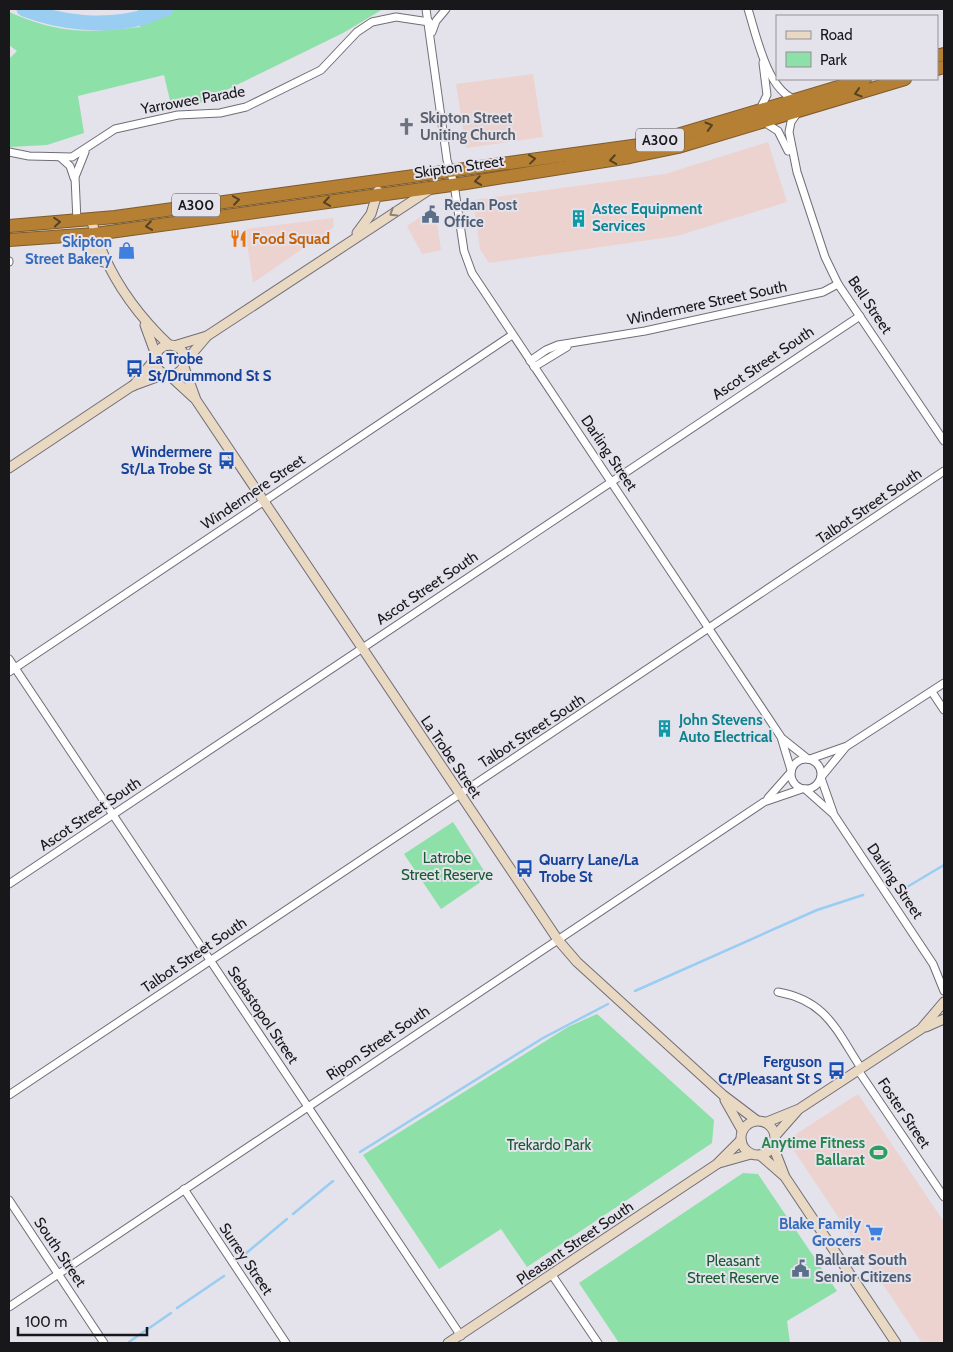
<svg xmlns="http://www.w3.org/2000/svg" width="953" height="1352" font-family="Cabin,sans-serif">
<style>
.commercial{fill:#edd3cf}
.green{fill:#8de0a7}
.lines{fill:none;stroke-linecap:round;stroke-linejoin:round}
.stream{stroke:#99cdf1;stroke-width:2.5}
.river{stroke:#99cdf1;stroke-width:15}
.street-casing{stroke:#706e76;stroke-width:9}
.secondary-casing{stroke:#706e76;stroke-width:11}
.highway-casing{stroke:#7e5b2b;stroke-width:14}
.street{stroke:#fff;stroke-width:7}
.secondary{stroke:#e9d9c2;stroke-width:9}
.highway{stroke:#b58034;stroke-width:12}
.oneway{stroke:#574124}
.oneway2{stroke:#8b8276}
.labels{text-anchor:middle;stroke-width:4;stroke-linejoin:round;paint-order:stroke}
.shield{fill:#e4e2eb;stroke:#555459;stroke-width:1}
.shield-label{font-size:14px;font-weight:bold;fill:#18171a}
.street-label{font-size:15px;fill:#18171a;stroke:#e4e2eb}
.worship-label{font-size:15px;font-weight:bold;fill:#5b616d;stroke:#e4e2eb;text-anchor:start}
.service-label{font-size:15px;font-weight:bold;fill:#4e5e75;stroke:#e4e2eb;text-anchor:start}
.culture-label{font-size:15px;font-weight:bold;fill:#0d838f;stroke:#e4e2eb;text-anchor:start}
.food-label{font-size:15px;font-weight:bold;fill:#c56008;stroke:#e4e2eb;text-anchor:start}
.shop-label{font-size:15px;font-weight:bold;fill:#366cbe;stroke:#e4e2eb;text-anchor:end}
.transit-label{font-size:15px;font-weight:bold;fill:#164399;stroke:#e4e2eb;text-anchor:start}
.park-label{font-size:15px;fill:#175a33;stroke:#e4e2eb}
.leisure-label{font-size:15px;font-weight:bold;fill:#27864d;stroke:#e4e2eb;text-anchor:end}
</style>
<rect width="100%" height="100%" fill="#e4e2eb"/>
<g class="commercial">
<polygon points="533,74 543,137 466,148 456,84"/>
<polygon points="768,142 787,202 677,236 649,240 489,263 480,249 473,200 665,174"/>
<polygon points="432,209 435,210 441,250 422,254 407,226"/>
<polygon points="333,218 334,227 253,283 245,229"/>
<polygon points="858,1094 944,1222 944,1343 922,1343 787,1140"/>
</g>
<g class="green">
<path d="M138 9H383L343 33 198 104 172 109 164 75 78 96 84 133 47 145 9 147V59L17 51 9 45V12C59 34 87 33 140 27Z"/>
<polygon points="453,822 488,877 441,909 404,854"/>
<polygon points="597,1014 714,1120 712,1143 527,1267 501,1229 439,1269 363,1155 568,1027"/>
<polygon points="743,1173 758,1174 837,1291 787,1321 790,1343 619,1343 579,1283"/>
</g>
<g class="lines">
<g class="stream">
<polyline points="907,887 944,865"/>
<polyline points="635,991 817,910 863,895"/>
<polyline points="360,1152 543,1038 608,1004"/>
<polyline points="293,1214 333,1181"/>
<polyline points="244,1255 287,1219"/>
<polyline points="177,1308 224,1276"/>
<polyline points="129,1342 171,1313"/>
</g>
<path class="river" d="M24 9C60 23 106 28 144 17 152 15 158 11 166 9"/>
<defs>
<g id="street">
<polyline points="426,9 447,160 454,184 464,251 472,273 781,737 791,770"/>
<path d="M748 9C756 34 767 89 794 99"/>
<polyline points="432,32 436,21 446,9"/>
<polyline points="760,109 767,95 763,63"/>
<polyline points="798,112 791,122 789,132 797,172 825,257 838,284 944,441"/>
<polyline points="764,122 778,131 788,151"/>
<polyline points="9,152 29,156 72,157 115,129 178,115 220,113 246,107 321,70 357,32 372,22 396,17 429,22"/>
<polyline points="61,158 70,166 74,178"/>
<polyline points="77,221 75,177 85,152"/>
<polyline points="9,262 9,261"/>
<polyline points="530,361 546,350 558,345 645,331 823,292 838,284"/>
<polyline points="534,367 567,347"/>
<polyline points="9,659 461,1336"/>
<polyline points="9,672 512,335"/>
<polyline points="932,692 944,710"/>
<polyline points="783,739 808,759"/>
<circle cx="806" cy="774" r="15"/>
<polyline points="810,759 847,746 944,683"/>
<polyline points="822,776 845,748"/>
<polyline points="821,778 834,815 933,964 944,991"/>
<polyline points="805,789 832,813"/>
<polyline points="768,798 791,772"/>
<polyline points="9,884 860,316"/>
<path d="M778 992C827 1001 836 1030 861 1068"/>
<polyline points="858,1070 944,1197"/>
<polyline points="9,1095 944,471"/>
<polyline points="184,1189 286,1343"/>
<polyline points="9,1200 104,1343"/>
<polyline points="552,1275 598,1343"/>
<polyline points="9,1307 764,802 802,789"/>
</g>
<g id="secondary">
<path d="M91 219C104 268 132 310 169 345"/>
<polyline points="357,233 371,214 378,191"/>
<polyline points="73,236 87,245 103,262"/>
<polyline points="145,325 156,355"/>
<circle cx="170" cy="360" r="15"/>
<polyline points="174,346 207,336"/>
<polyline points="185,362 207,336 429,190"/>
<polyline points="184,367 196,400 558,940 577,962 723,1095 756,1120"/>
<polyline points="169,375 194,398"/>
<polyline points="133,386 155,359"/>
<polyline points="9,468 132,386 165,374"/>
<polyline points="926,1027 944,1019"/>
<polyline points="725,1100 742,1130"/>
<circle cx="758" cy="1138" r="17"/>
<polyline points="767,1122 799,1109 921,1029 944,1002"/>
<polyline points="775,1136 797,1111"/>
<polyline points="773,1146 785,1177 896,1343"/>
<polyline points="760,1155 783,1175"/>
<polyline points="719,1163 751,1154"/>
<polyline points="448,1343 717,1164 741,1140"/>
</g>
<g id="highway">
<polyline points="937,56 944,54"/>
<polyline points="937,69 944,67"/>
<polyline points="9,226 115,217 647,144 865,79"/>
<polyline points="9,240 95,234 466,183 630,157 678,147 905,79"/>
</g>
</defs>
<use href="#street" class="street-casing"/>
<use href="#secondary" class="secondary-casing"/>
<use href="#highway" class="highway-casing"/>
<use href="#street" class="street"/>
<use href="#secondary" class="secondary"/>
<use href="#highway" class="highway"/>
</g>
<defs><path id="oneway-chevron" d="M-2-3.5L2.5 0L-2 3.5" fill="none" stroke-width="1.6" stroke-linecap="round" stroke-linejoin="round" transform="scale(1.25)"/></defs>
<g class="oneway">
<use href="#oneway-chevron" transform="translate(858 93) rotate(163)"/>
<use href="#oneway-chevron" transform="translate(709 126) rotate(-16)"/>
<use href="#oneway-chevron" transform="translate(532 159) rotate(-7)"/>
<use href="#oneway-chevron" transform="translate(613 160) rotate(171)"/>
<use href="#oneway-chevron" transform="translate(478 181) rotate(171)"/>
<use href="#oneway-chevron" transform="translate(236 200) rotate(-8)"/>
<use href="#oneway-chevron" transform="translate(327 202) rotate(172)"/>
<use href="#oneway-chevron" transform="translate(57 222) rotate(-5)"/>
<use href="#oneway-chevron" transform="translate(149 226) rotate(172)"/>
</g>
<use class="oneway2" href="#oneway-chevron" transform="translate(393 213) rotate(148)"/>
<defs>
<symbol id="church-bare" viewBox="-9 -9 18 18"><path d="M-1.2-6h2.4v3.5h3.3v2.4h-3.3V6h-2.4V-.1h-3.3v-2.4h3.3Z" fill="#6b7280" stroke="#e4e2eb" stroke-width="2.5" paint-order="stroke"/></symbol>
<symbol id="civic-bare" viewBox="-9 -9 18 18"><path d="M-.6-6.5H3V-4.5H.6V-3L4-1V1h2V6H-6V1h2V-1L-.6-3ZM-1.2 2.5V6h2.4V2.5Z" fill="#5c6f8a" stroke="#e4e2eb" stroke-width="2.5" paint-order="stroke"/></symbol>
<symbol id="building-bare" viewBox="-9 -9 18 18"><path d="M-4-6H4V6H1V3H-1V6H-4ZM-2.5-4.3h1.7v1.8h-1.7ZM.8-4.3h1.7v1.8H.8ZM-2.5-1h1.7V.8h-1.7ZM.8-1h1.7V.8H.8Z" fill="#0f9aa8" stroke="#e4e2eb" stroke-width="2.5" paint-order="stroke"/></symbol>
<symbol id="restaurant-bare" viewBox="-9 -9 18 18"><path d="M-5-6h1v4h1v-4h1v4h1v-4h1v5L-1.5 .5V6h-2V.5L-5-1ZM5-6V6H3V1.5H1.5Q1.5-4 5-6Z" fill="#e8710a" stroke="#e4e2eb" stroke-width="2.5" paint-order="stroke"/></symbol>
<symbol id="shop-bare" viewBox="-9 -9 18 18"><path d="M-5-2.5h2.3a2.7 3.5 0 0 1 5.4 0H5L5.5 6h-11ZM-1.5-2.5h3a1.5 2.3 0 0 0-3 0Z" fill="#3f7fe0" stroke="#e4e2eb" stroke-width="2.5" paint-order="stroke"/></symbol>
<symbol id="bus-bare" viewBox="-9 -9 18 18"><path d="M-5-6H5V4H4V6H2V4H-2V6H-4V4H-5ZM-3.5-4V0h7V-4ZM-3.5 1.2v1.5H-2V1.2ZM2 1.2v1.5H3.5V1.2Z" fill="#1a4fb4" stroke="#e4e2eb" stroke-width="2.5" paint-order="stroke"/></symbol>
<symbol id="stadium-bare" viewBox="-9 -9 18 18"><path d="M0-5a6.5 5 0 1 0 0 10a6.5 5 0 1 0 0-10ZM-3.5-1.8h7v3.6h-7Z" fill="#2e9e5b" stroke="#e4e2eb" stroke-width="2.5" paint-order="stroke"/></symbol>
<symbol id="supermarket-bare" viewBox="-9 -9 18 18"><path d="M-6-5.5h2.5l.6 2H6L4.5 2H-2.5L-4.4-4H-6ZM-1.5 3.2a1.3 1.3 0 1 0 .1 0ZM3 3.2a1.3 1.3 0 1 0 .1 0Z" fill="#3f7fe0" stroke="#e4e2eb" stroke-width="2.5" paint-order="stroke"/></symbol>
</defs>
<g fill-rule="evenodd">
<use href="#church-bare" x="394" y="114" width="25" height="25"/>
<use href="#civic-bare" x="418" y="202" width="25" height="25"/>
<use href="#building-bare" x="566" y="206" width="25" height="25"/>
<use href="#restaurant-bare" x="226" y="226" width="25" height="25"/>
<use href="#shop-bare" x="114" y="238" width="25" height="25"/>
<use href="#bus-bare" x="122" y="356" width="25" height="25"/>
<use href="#bus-bare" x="214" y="448" width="25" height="25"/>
<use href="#building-bare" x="652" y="716" width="25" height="25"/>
<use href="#bus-bare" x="512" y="856" width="25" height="25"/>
<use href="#bus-bare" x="824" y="1058" width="25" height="25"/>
<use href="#stadium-bare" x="866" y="1140" width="25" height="25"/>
<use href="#supermarket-bare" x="862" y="1220" width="25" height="25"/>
<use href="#civic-bare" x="788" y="1256" width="25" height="25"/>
</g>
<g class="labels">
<g class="shield">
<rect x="636" y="128.5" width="48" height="23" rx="4"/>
<rect x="172" y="193.5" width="48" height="23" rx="4"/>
</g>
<g class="shield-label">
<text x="660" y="145">A300</text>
<text x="196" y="210">A300</text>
</g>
<g class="street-label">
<text transform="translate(193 100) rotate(-10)" y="5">Yarrowee Parade</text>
<text transform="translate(459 167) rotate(-8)" y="5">Skipton Street</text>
<text transform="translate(707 303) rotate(-12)" y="5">Windermere Street South</text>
<text transform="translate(870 305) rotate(56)" y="5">Bell Street</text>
<text transform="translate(763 363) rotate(-34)" y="5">Ascot Street South</text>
<text transform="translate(609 453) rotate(56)" y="5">Darling Street</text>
<text transform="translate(253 492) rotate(-34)" y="5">Windermere Street</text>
<text transform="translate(869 506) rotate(-34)" y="5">Talbot Street South</text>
<text transform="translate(427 588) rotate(-34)" y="5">Ascot Street South</text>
<text transform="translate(532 731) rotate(-33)" y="5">Talbot Street South</text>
<text transform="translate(451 757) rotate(56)" y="5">La Trobe Street</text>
<text transform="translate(90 814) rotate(-34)" y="5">Ascot Street South</text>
<text transform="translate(895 881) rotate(56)" y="5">Darling Street</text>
<text transform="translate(194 955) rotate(-34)" y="5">Talbot Street South</text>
<text transform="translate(263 1015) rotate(56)" y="5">Sebastopol Street</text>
<text transform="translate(378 1043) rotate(-34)" y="5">Ripon Street South</text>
<text transform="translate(904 1113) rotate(56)" y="5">Foster Street</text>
<text transform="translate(575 1243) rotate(-34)" y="5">Pleasant Street South</text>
<text transform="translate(60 1252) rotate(56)" y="5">South Street</text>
<text transform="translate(246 1259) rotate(56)" y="5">Surrey Street</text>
</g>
<g class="worship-label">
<text x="420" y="123">Skipton Street<tspan x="420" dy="17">Uniting Church</tspan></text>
</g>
<g class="service-label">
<text x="444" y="210">Redan Post<tspan x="444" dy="17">Office</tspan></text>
<text x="815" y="1265">Ballarat South<tspan x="815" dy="17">Senior Citizens</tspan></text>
</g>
<g class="culture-label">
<text x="592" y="214">Astec Equipment<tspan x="592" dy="17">Services</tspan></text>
<text x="679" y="725">John Stevens<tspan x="679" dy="17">Auto Electrical</tspan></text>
</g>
<g class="food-label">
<text x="252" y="244">Food Squad</text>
</g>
<g class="shop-label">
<text x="112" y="247">Skipton<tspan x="112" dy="17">Street Bakery</tspan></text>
<text x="861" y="1229">Blake Family<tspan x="861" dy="17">Grocers</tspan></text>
</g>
<g class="transit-label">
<text x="148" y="364">La Trobe<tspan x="148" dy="17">St/Drummond St S</tspan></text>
<text x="212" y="457" text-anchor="end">Windermere<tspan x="212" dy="17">St/La Trobe St</tspan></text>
<text x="539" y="865">Quarry Lane/La<tspan x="539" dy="17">Trobe St</tspan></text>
<text x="822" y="1067" text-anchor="end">Ferguson<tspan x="822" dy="17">Ct/Pleasant St S</tspan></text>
</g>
<g class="park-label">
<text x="447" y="863">Latrobe<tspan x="447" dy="17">Street Reserve</tspan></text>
<text x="549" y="1150">Trekardo Park</text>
<text x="733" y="1266">Pleasant<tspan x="733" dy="17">Street Reserve</tspan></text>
</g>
<g class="leisure-label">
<text x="865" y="1148">Anytime Fitness<tspan x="865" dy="17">Ballarat</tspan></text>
</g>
</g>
<rect width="953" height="1352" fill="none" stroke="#18171a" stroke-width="20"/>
<rect x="776" y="15" width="162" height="65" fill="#e4e2eb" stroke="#929197"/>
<rect x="786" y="31" width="25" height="8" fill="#e9d9c2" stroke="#929197"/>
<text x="820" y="40" font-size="15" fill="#18171a">Road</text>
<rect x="786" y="52" width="25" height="15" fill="#8de0a7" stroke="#929197"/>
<text x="820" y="65" font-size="15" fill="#18171a">Park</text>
<path d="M18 1327v8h129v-8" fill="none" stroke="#18171a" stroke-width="2.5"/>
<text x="25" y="1327" font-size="15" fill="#18171a" stroke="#e4e2eb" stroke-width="4" paint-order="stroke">100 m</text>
</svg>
